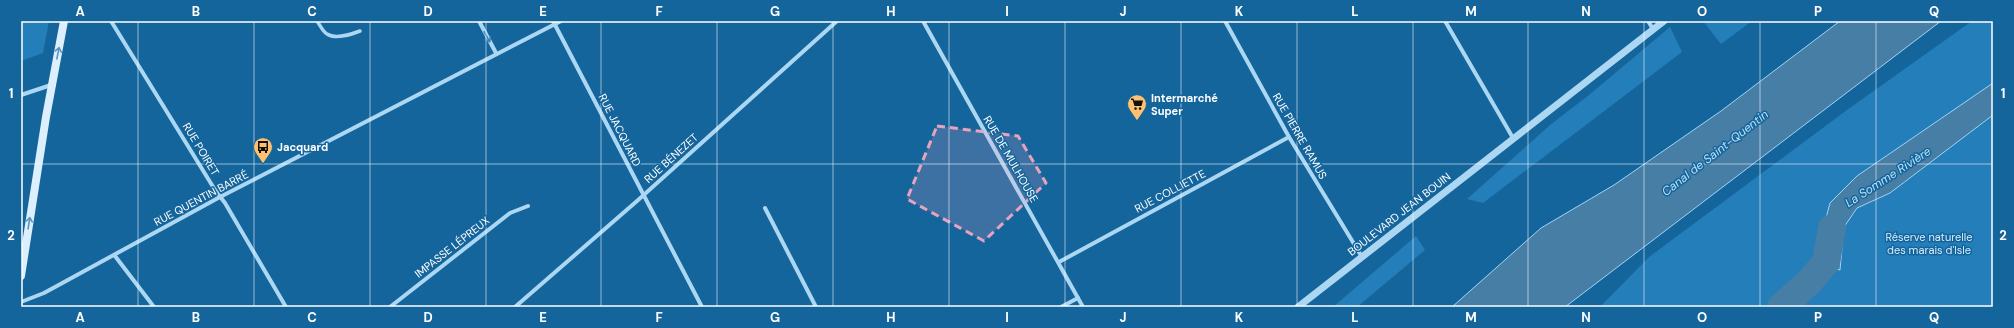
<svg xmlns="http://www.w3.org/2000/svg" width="2014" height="328" font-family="'DM Sans',sans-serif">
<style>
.green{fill:#247eba}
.water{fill:#477ea5;stroke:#9fd4f6}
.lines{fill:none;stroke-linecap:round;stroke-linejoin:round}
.river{stroke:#477ea5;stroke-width:28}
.pedestrian{stroke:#acd7f3;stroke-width:3.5}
.minor{stroke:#acd7f3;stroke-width:4}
.tertiary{stroke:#acd7f3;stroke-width:7}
.secondary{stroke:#dceffd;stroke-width:8}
.oneway{stroke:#3b82b2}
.oneway2{stroke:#5b95bf}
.marked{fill:#e7a3bd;fill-opacity:0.2;stroke:#e7a3bd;stroke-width:3;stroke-dasharray:8 5;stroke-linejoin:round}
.grid{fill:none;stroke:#fff;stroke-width:1;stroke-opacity:0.55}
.labels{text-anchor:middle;stroke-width:3;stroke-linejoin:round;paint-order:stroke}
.poi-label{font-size:11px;font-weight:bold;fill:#fff;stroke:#15659d;text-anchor:start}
.street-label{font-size:11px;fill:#fff;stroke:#15659d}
.park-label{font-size:11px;fill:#d5edfd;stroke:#15659d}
.water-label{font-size:12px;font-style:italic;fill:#bce2f9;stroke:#15659d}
.neatline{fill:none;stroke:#fff;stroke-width:1.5}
.grid-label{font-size:13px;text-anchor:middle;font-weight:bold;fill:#fff}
</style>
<rect width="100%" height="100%" fill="#15659d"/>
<g class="green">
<polygon points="21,21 49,21 43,53 21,61"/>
<polygon points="1703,21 1752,21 1721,44"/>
<polygon points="1972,21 1993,21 1993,83 1857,176 1830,203 1814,263 1843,241 1844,227 1857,208 1890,193 1993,115 1993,307 1600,307 1649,257 1847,110"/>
<polygon points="1670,27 1682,52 1483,203 1467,199 1550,125 1589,95"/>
<polygon points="1416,236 1425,250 1357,307 1333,307"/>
</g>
<g class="water">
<polygon points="1840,21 1941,21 1565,307 1452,307 1541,228 1614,185 1721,111"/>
<polygon points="1993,83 1993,115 1890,193 1857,208 1844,227 1840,270 1814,263 1830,203 1857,176"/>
</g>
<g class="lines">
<polyline class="river" points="1781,307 1809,282 1826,262 1832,228"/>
<path class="pedestrian" d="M317 21C320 25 323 32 327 34 336 40 352 34 360 31"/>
<g class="minor">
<polyline points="111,21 215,190 225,203 286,307"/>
<polyline points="479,21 496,53"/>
<polyline points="553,21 702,307"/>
<polyline points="923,21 1083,307"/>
<polyline points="1225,21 1289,137 1362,257"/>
<polyline points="1445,21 1513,138"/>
<polyline points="1648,21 1653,29"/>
<polyline points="21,95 51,85"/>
<polyline points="765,208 816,307"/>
<polyline points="115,256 154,307"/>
<polyline points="1059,262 1289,137"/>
<polyline points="21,302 44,293 220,197 561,21"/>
<polyline points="390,307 510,213 528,206"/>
<polyline points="515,307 637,201 837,21"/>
<polyline points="1061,307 1078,298"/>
</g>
<polyline class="tertiary" points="1298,307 1664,21"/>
<polyline class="secondary" points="21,276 46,117 64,21"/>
</g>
<defs><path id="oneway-shaft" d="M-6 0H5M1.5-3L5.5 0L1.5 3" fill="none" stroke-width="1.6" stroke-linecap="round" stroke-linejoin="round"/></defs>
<use class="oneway" href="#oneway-shaft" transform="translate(487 37) rotate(61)"/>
<g class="oneway2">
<use href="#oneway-shaft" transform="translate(58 53) rotate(-79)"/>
<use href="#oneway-shaft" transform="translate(29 223) rotate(-81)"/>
</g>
<path class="marked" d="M937 126 1018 136 1046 183 984 241 907 199Z"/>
<path class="grid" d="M138 21V307M254 21V307M370 21V307M486 21V307M601 21V307M717 21V307M833 21V307M949 21V307M1065 21V307M1181 21V307M1297 21V307M1413 21V307M1528 21V307M1644 21V307M1760 21V307M1876 21V307M21 164H1993"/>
<defs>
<symbol id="supermarket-pin" viewBox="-11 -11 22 30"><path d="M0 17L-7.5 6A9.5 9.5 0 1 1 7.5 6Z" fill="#ffc06f" stroke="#15659d"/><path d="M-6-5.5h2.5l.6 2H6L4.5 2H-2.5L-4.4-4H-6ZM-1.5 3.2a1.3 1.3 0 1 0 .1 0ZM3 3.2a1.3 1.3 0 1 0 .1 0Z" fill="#111"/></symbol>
<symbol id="bus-pin" viewBox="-11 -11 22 30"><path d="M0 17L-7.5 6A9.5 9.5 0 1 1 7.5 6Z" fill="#ffc06f" stroke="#15659d"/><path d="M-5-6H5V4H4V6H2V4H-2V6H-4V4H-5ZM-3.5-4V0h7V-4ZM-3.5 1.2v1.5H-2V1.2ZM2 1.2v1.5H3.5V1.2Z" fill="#111"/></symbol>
</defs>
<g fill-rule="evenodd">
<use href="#supermarket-pin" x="1126" y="93" width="22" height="30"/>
<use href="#bus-pin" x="252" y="136" width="22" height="30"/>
</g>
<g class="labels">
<g class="poi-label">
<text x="1151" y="102">Intermarché<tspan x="1151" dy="13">Super</tspan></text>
<text x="277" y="151">Jacquard</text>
</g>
<g class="street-label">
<text transform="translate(620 130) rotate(63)" y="4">RUE JACQUARD</text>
<text transform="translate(1300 136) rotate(60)" y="4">RUE PIERRE RAMUS</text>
<text transform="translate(201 149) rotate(59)" y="4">RUE POIRET</text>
<text transform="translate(671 158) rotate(-42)" y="4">RUE BÉNEZET</text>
<text transform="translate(1011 159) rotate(60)" y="4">RUE DE MULHOUSE</text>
<text transform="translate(1170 191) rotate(-28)" y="4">RUE COLLIETTE</text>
<text transform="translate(201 198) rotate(-28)" y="4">RUE QUENTIN BARRÉ</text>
<text transform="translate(1399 214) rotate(-38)" y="4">BOULEVARD JEAN BOUIN</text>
<text transform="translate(452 247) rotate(-38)" y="4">IMPASSE LÉPREUX</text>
</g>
<g class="park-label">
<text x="1929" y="241">Réserve naturelle<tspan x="1929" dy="13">des marais d'Isle</tspan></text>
</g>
<g class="water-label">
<text transform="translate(1715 153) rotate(-38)" y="4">Canal de Saint-Quentin</text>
<text transform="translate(1888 177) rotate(-33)" y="4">La Somme Rivière</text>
</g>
</g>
<rect width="2014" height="328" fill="none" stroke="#15659d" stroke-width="44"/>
<rect x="22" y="22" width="1970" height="284" class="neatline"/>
<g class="grid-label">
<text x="80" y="16">A</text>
<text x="196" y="16">B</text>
<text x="312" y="16">C</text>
<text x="428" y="16">D</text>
<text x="543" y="16">E</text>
<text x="659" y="16">F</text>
<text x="775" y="16">G</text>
<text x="891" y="16">H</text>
<text x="1007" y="16">I</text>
<text x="1123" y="16">J</text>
<text x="1239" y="16">K</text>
<text x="1355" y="16">L</text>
<text x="1471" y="16">M</text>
<text x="1586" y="16">N</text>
<text x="1702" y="16">O</text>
<text x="1818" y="16">P</text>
<text x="1934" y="16">Q</text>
<text x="11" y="98">1</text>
<text x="2003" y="98">1</text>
<text x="11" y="240">2</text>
<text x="2003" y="240">2</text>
<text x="80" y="322">A</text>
<text x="196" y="322">B</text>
<text x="312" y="322">C</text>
<text x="428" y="322">D</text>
<text x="543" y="322">E</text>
<text x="659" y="322">F</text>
<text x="775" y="322">G</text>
<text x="891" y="322">H</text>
<text x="1007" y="322">I</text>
<text x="1123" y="322">J</text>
<text x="1239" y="322">K</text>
<text x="1355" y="322">L</text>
<text x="1471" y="322">M</text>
<text x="1586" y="322">N</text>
<text x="1702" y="322">O</text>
<text x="1818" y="322">P</text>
<text x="1934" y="322">Q</text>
</g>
</svg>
